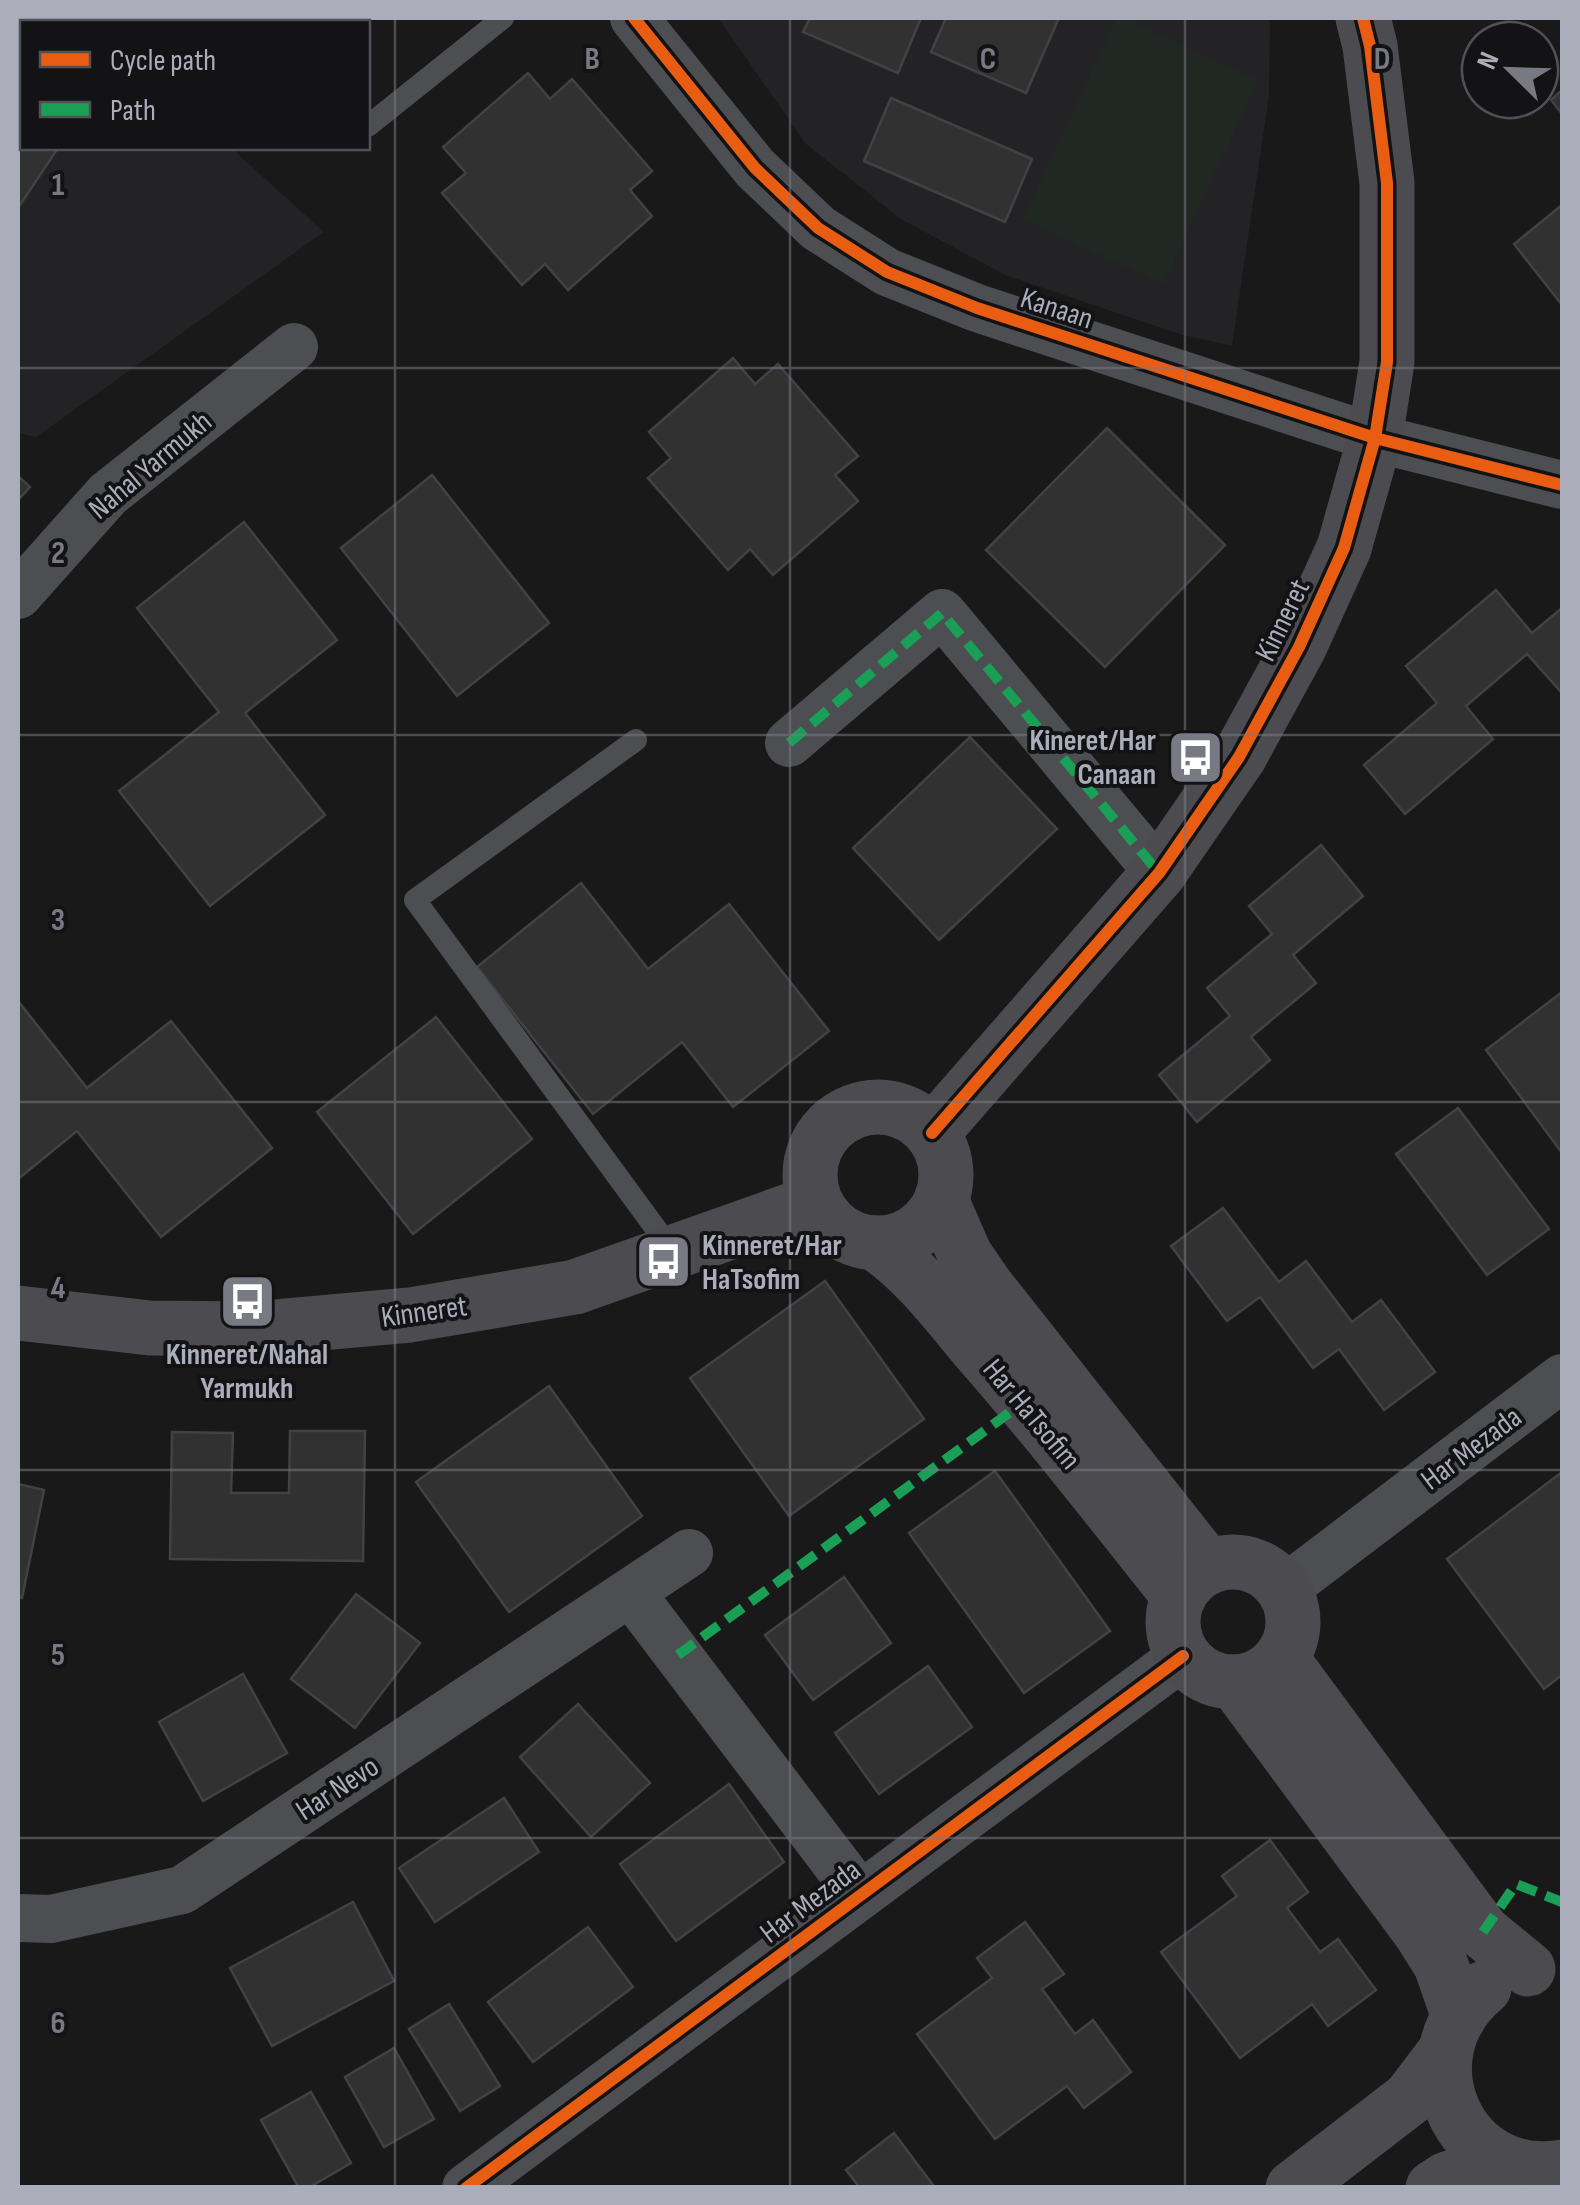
<svg xmlns="http://www.w3.org/2000/svg" width="1580" height="2205" font-family="'Sofia Sans Condensed',sans-serif">
<style>
.built{fill:#232325}
.green{fill:#212823}
.building{fill:#313131;stroke:#424245;stroke-width:2.5}
.lines{fill:none;stroke-linecap:round;stroke-linejoin:round}
.lane{stroke:#4d4e52;stroke-width:22}
.street{stroke:#4d4e52;stroke-width:48}
.secondary{stroke:#4c4c50;stroke-width:55}
.quiet{stroke:#1a9f57;stroke-width:10;stroke-dasharray:20 10;stroke-linecap:butt}
.cycleway-casing{stroke:#131315;stroke-width:19}
.cycleway{stroke:#e95d12;stroke-width:12}
.grid{fill:none;stroke:#787982;stroke-width:2.5;stroke-opacity:0.55}
.labels{text-anchor:middle;stroke-width:8;stroke-linejoin:round;paint-order:stroke}
.street-label{font-size:30px;fill:#abadba;stroke:#131315}
.poi-label{font-size:30px;font-weight:bold;fill:#abadba;stroke:#131315;text-anchor:end}
.grid-label{font-size:32px;text-anchor:middle;font-weight:bold;fill:#787982;stroke:#131315;stroke-width:8;stroke-linejoin:round;paint-order:stroke}
</style>
<rect width="100%" height="100%" fill="#191919"/>
<g class="built">
<polygon points="18,18 87,18 92,22 22,22 22,148 231,148 324,232 36,437 18,433"/>
<polygon points="718,18 1270,18 1269,95 1232,346 1179,334 1005,275 901,219 806,144"/>
</g>
<polygon class="green" points="1117,18 1123,18 1258,80 1163,284 1023,219"/>
<g class="building">
<polygon points="18,18 32,22 22,22 22,148 58,148 18,208"/>
<polygon points="137,18 369,18 363,22 144,22"/>
<polygon points="810,18 921,18 898,73 803,32"/>
<polygon points="946,18 1059,18 1026,93 931,52"/>
<polygon points="528,73 550,99 572,79 652,171 630,190 652,216 568,290 545,264 522,285 442,193 466,173 443,147"/>
<polygon points="1562,90 1562,114 1551,100"/>
<polygon points="891,98 1032,159 1005,222 864,161"/>
<polygon points="1562,205 1562,305 1514,244"/>
<polygon points="733,358 755,384 778,364 858,456 835,475 858,501 773,575 750,549 728,570 648,478 671,458 649,432"/>
<polygon points="1107,428 1225,545 1105,667 986,550"/>
<polygon points="432,475 549,623 457,696 341,548"/>
<polygon points="18,476 30,487 18,500"/>
<polygon points="244,522 337,640 245,713 325,815 210,906 119,791 219,712 137,608"/>
<polygon points="1496,590 1532,633 1562,608 1562,693 1527,654 1466,706 1493,739 1405,814 1364,765 1437,703 1406,666"/>
<polygon points="970,737 1057,829 939,940 853,848"/>
<polygon points="1321,845 1363,896 1293,955 1316,983 1251,1037 1270,1060 1197,1122 1159,1075 1230,1016 1207,988 1272,934 1249,906"/>
<polygon points="581,883 648,969 729,904 829,1031 733,1107 682,1042 593,1114 477,967"/>
<polygon points="1562,992 1562,1153 1486,1050"/>
<polygon points="18,1001 87,1088 171,1021 272,1148 161,1237 77,1131 18,1179"/>
<polygon points="436,1017 532,1139 413,1234 317,1112"/>
<polygon points="1458,1108 1549,1229 1487,1275 1396,1154"/>
<polygon points="1223,1208 1279,1282 1306,1261 1352,1322 1381,1300 1435,1372 1384,1410 1339,1349 1313,1368 1260,1297 1227,1321 1171,1246"/>
<polygon points="825,1281 924,1419 789,1516 690,1378"/>
<polygon points="549,1386 642,1516 509,1612 416,1482"/>
<polygon points="290,1431 365,1431 363,1561 170,1559 172,1432 233,1433 231,1493 289,1493"/>
<polygon points="995,1471 1110,1631 1024,1693 909,1533"/>
<polygon points="1562,1472 1562,1675 1544,1689 1447,1559"/>
<polygon points="18,1484 44,1490 22,1598 18,1597"/>
<polygon points="844,1577 891,1643 813,1700 765,1635"/>
<polygon points="356,1594 420,1643 355,1728 291,1679"/>
<polygon points="928,1666 972,1727 879,1794 835,1733"/>
<polygon points="243,1674 287,1753 203,1801 159,1722"/>
<polygon points="578,1704 650,1783 591,1837 520,1757"/>
<polygon points="729,1784 784,1862 676,1941 620,1864"/>
<polygon points="504,1798 539,1852 435,1922 399,1868"/>
<polygon points="1270,1840 1308,1892 1287,1908 1320,1952 1338,1939 1376,1990 1328,2026 1312,2004 1240,2058 1161,1952 1237,1896 1222,1876"/>
<polygon points="353,1902 394,1981 272,2046 230,1968"/>
<polygon points="1025,1922 1064,1974 1042,1989 1075,2034 1093,2020 1131,2072 1084,2108 1067,2086 995,2139 917,2034 992,1978 977,1958"/>
<polygon points="588,1927 633,1987 533,2062 488,2002"/>
<polygon points="449,2004 500,2086 460,2111 409,2029"/>
<polygon points="394,2048 434,2119 384,2147 345,2077"/>
<polygon points="311,2092 351,2163 308,2188 299,2188 261,2120"/>
<polygon points="894,2133 933,2185 929,2188 860,2188 846,2170"/>
</g>
<g class="lines">
<g class="lane">
<polyline points="368,126 503,18"/>
<polyline points="636,740 415,900 673,1252"/>
</g>
<g class="street">
<polyline points="634,18 755,168 818,228 887,272 977,308 1375,438 1562,485"/>
<polyline points="18,595 108,494 294,347"/>
<polyline points="789,743 942,613 1159,873"/>
<polyline points="1283,1590 1562,1378"/>
<polyline points="631,1593 860,1895"/>
<polyline points="18,1918 51,1919 182,1890 689,1553"/>
<polyline points="466,2188 1183,1656"/>
</g>
<g class="secondary">
<circle cx="878" cy="1175" r="68"/>
<polyline points="932,1133 1159,873 1239,757 1299,647 1344,548 1375,438 1387,362 1387,183 1370,46 1363,18"/>
<polyline points="941,1200 965,1255 987,1287 1208,1567"/>
<path d="M875 1243C915 1270 945 1310 976 1347 1047 1428 1112 1512 1179 1596"/>
<polyline points="18,1313 150,1328 252,1329 410,1315 575,1287 815,1202"/>
<circle cx="1233" cy="1622" r="60"/>
<polyline points="1281,1658 1483,1932 1528,1969"/>
<polyline points="1235,1682 1421,1933 1441,1965 1459,2017"/>
<path d="M1484 1988C1402 2055 1457 2185 1562 2167"/>
<polyline points="1293,2188 1410,2098 1445,2052"/>
<polyline points="1433,2188 1447,2179 1506,2162"/>
</g>
<g class="quiet">
<polyline points="789,743 942,613 1159,873"/>
<polyline points="678,1655 1024,1402"/>
<polyline points="1483,1932 1516,1884 1562,1902"/>
</g>
<defs>
<g id="cycleway">
<polyline points="634,18 755,168 818,228 887,272 977,308 1375,438 1562,485"/>
<polyline points="932,1133 1159,873 1239,757 1299,647 1344,548 1375,438 1387,362 1387,183 1370,46 1363,18"/>
<polyline points="466,2188 1183,1656"/>
</g>
</defs>
<use href="#cycleway" class="cycleway-casing"/>
<use href="#cycleway" class="cycleway"/>
</g>
<path class="grid" d="M395 18V2188M790 18V2188M1185 18V2188M18 368H1562M18 735H1562M18 1102H1562M18 1470H1562M18 1838H1562"/>
<defs>
<symbol id="bus-square" viewBox="-11 -11 22 22"><rect x="-9" y="-9" width="18" height="18" rx="4" fill="#787982" stroke="#131315"/><path d="M-5-6H5V4H4V6H2V4H-2V6H-4V4H-5ZM-3.5-4V0h7V-4ZM-3.5 1.2v1.5H-2V1.2ZM2 1.2v1.5H3.5V1.2Z" fill="#fff"/></symbol>
</defs>
<g fill-rule="evenodd">
<use href="#bus-square" x="1164" y="726" width="63" height="63"/>
<use href="#bus-square" x="632" y="1230" width="63" height="63"/>
<use href="#bus-square" x="216" y="1270" width="63" height="63"/>
</g>
<g class="labels">
<g class="street-label">
<text transform="translate(1057 308) rotate(18)" y="10">Kanaan</text>
<text transform="translate(150 465) rotate(-40)" y="10">Nahal Yarmukh</text>
<text transform="translate(1282 620) rotate(-64)" y="10">Kinneret</text>
<text transform="translate(424 1311) rotate(-8)" y="10">Kinneret</text>
<text transform="translate(1032 1414) rotate(50)" y="10">Har HaTsofim</text>
<text transform="translate(1471 1448) rotate(-37)" y="10">Har Mezada</text>
<text transform="translate(337 1788) rotate(-33)" y="10">Har Nevo</text>
<text transform="translate(810 1901) rotate(-37)" y="10">Har Mezada</text>
</g>
<g class="poi-label">
<text x="1156" y="750">Kineret/Har<tspan x="1156" dy="34">Canaan</tspan></text>
<text x="702" y="1255" text-anchor="start">Kinneret/Har<tspan x="702" dy="34">HaTsofim</tspan></text>
<text x="247" y="1364" text-anchor="middle">Kinneret/Nahal<tspan x="247" dy="34">Yarmukh</tspan></text>
</g>
</g>
<g class="grid-label">
<text x="592" y="69">B</text>
<text x="988" y="69">C</text>
<text x="1382" y="69">D</text>
<text x="58" y="195">1</text>
<text x="58" y="563">2</text>
<text x="58" y="930">3</text>
<text x="58" y="1298">4</text>
<text x="58" y="1665">5</text>
<text x="58" y="2033">6</text>
</g>
<rect width="1580" height="2205" fill="none" stroke="#abadba" stroke-width="40"/>
<rect x="20" y="20" width="350" height="130" fill="#131315" stroke="#505157" stroke-width="2.5"/>
<rect x="40" y="52" width="50" height="15" fill="#e95d12" stroke="#505157" stroke-width="2.5"/>
<text x="110" y="70" font-size="30" fill="#abadba">Cycle path</text>
<rect x="40" y="102" width="50" height="15" fill="#1a9f57" stroke="#505157" stroke-width="2.5"/>
<text x="110" y="120" font-size="30" fill="#abadba">Path</text>
<g transform="translate(1510 70) rotate(293)"><circle r="48" fill="#131315" stroke="#505157" stroke-width="2.5"/>
<path d="M0-8L18 38L0 25L-18 38Z" fill="#787982"/>
<text y="-15" font-size="28" font-weight="bold" text-anchor="middle" fill="#abadba">N</text>
</g>
</svg>
